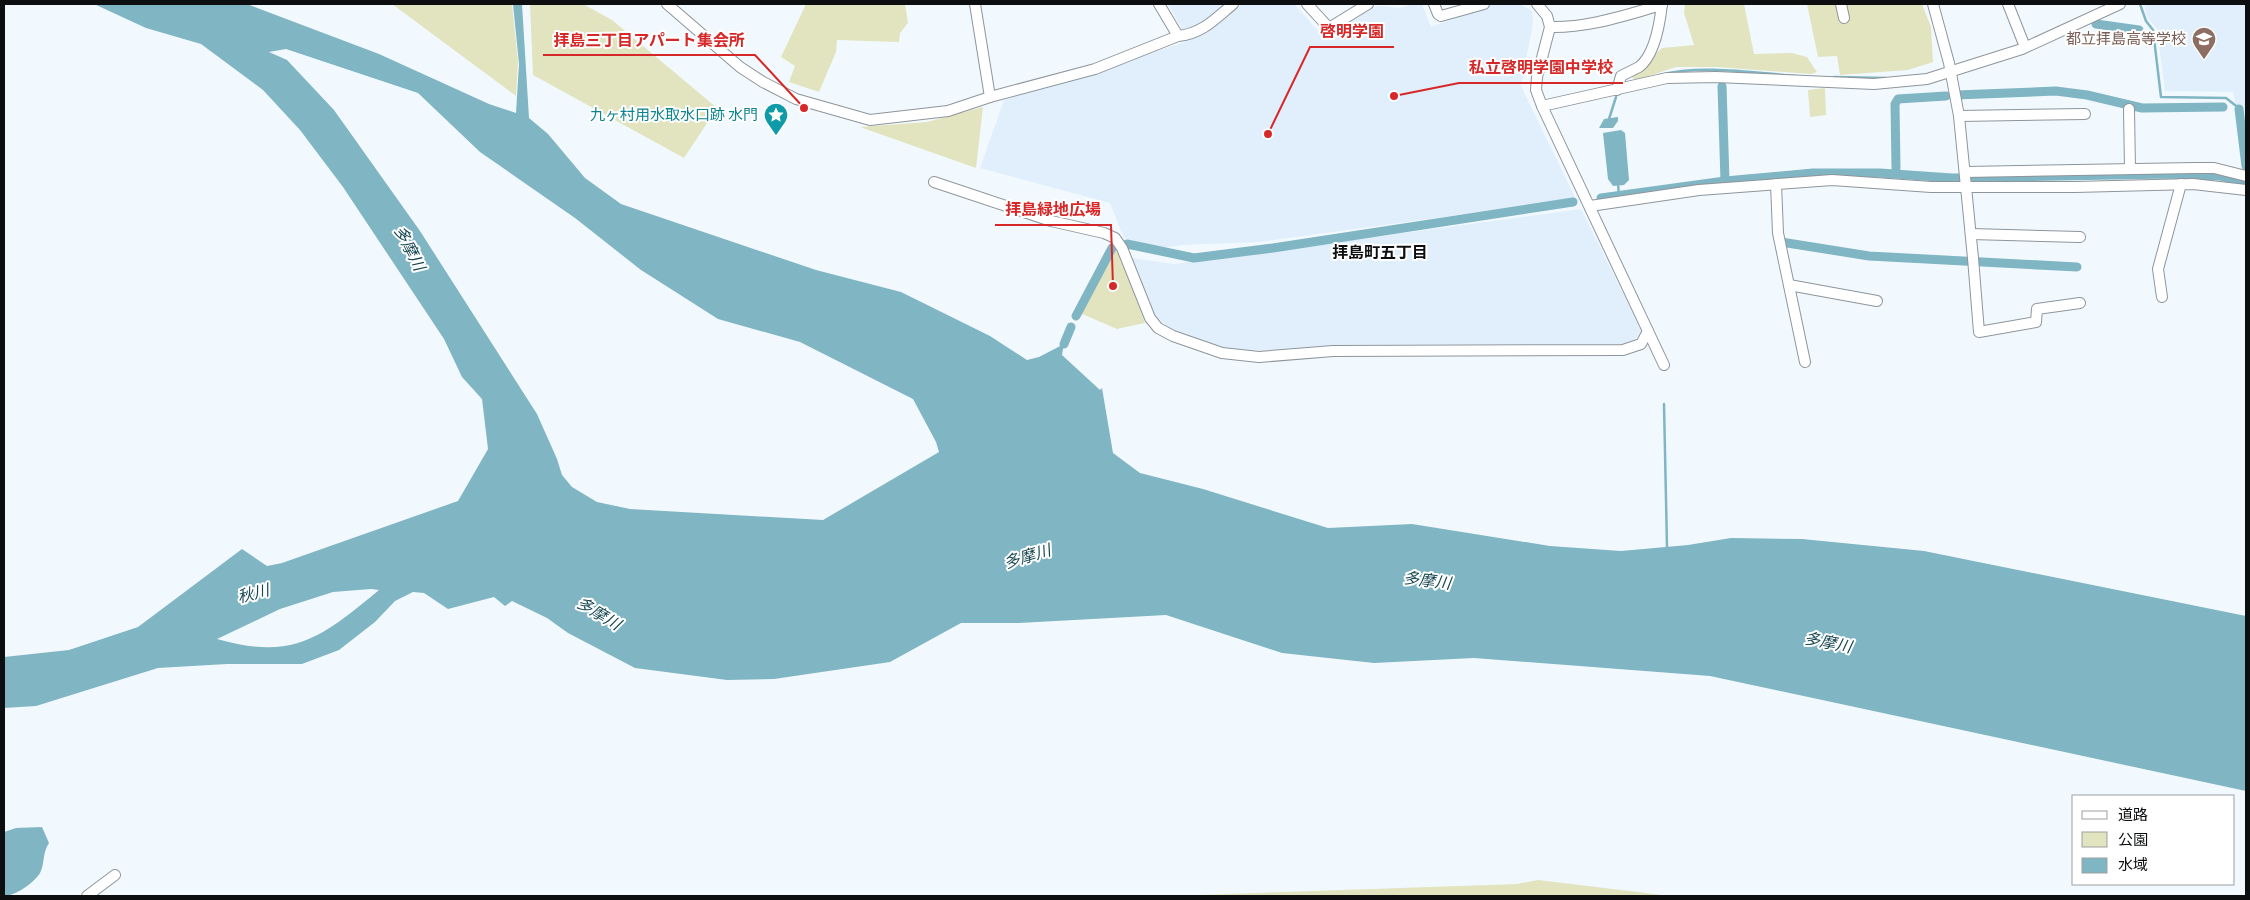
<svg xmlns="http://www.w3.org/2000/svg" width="2250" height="900" font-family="Manrope,'Noto Sans JP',sans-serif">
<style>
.built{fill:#e0effb}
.green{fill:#e1e4be}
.water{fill:#80b5c3;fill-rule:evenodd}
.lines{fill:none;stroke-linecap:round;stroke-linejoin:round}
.stream{stroke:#80b5c3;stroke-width:2.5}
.canal{stroke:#80b5c3;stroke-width:9}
.minor-casing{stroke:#8e959b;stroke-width:12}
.minor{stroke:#fff;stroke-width:10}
.labels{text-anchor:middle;stroke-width:4;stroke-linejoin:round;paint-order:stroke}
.education-label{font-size:15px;fill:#785e54;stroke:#fff;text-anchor:end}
.culture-label{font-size:15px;fill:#0d838f;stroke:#fff;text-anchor:end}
.water-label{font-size:16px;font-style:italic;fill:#174752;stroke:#fff}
.neighbourhood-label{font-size:16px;font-weight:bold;fill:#0c0e10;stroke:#fff}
.leader{fill:none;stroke:#d62828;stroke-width:2}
.callout-dot{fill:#d62828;stroke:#fff;stroke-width:2}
.callout-label{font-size:16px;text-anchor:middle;font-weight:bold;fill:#d62828;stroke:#fff;stroke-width:4;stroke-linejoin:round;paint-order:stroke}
</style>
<rect width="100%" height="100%" fill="#f2f9fe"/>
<g class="built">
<polygon points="1168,4 1225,4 1205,22 1187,31 1182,29"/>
<polygon points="1236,4 1294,4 1323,36 1369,7 1383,6 1398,8 1413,4 1422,4 1431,27 1495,4 1520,4 1532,11 1533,24 1521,86 1576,199 1259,242 1183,245 1161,248 1124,238 1110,203 980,168 1004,100 1185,42"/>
<polygon points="2144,4 2246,4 2246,151 2233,92 2165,91 2157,29 2147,17"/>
<polygon points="1581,209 1642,331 1633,341 1622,344 1331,345 1272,351 1226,349 1189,338 1169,329 1156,316 1150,305 1132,258 1174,264"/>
</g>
<g class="green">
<polygon points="392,4 512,4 518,62 516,96"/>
<polygon points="530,4 583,4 612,20 717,108 684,158 533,75"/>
<polygon points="806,4 905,4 908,23 900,33 899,42 837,40 836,52 819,92 789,82 795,66 781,57"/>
<polygon points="1685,4 1744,4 1754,54 1792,53 1807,57 1817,72 1811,74 1717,67 1676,67 1637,80 1631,77 1662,48 1694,45 1684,13"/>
<polygon points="1807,4 1922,4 1931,27 1933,62 1908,70 1840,75 1837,56 1818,57"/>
<polygon points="1825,88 1826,115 1810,117 1808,90"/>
<polygon points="983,107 976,168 860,127 927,122"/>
<polygon points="1115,249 1122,258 1145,323 1117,329 1080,313"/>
<polygon points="1538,880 1671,896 1168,896 1517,884"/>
</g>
<g class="water">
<path d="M94 4H247L379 54 489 104 516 113 519 64 513 4H522L529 118 548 134 585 178 621 204 816 270 901 292 990 336 1027 360 1039 357 1064 344 1062 355 1100 390 1102 388 1113 453 1140 473 1203 489 1328 528 1412 524 1550 546 1621 551 1688 545 1731 538 1802 539 1924 551 2246 616V791L1710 676 1474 658 1374 663 1282 653 1166 615 1019 623H961L890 662 774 679 727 680 635 668 568 633 547 618 512 601 505 606 494 597 448 609 424 593 413 592 395 601 375 622 339 650 302 664H227L158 668 36 706 4 708V657L69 650 138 627 242 549 267 566 282 563 458 501 488 449 482 399 462 377 444 339 343 187 300 130 263 90 201 44 146 28ZM286 49 418 93 480 152 575 218 641 270 718 319 800 342 913 399 936 442 939 452 823 520 630 509 597 502 572 487 562 475 557 459 537 414 420 231 334 110 287 60 269 52ZM371 589 379 590C322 637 294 661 217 639L280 609 333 592Z"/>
<polygon points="1618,117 1618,121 1613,128 1599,128 1604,119"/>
<polygon points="1621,130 1625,133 1629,180 1624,185 1613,186 1608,179 1603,133"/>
<path d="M42 827 49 843C42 853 45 864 40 873 34 883 15 896 4 896V832L16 828Z"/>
</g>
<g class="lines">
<g class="stream">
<polyline points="2140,4 2146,21 2153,30 2161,97 2226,98 2240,109"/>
<path d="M1660 75C1701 64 1754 73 1796 76"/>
<polyline points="1834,77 1886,78"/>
<polyline points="1609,119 1616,97"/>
<polyline points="1618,184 1619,195"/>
<polyline points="1664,404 1667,547"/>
</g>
<g class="canal">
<polyline points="2096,24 2139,30"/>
<polyline points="1722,86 1725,181"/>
<polyline points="1956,95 2056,91 2087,95 2142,108 2223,107"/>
<polyline points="2239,109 2246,166"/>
<polyline points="1896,168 1895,104 1898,99 1946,96"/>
<polyline points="1601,198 1725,181 1813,173 1880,173 1952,178 2168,174 2220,176 2246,182"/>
<polyline points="1781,242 1869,256 2077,267"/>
<polyline points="1127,244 1194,258 1273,248 1573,202"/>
<polyline points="1076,316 1112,248"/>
<polyline points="1064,344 1071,327"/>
</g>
<defs>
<g id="minor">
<path d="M667 4 740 67 763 82 796 99 870 120 948 111 990 97 1095 69 1178 36C1202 34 1216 18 1233 4"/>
<polyline points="975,4 990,97"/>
<polyline points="1159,4 1178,36"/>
<polyline points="1307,4 1329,28 1368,4"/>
<polyline points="1434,4 1438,14 1441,16 1484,4"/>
<polyline points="1537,4 1547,16 1550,27 1537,77 1536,90 1542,106 1664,365"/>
<polyline points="1841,4 1844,18"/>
<polyline points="1933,4 1949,63 1959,116 1973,258 1979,332 2036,322 2037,309 2080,303"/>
<polyline points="2008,4 2025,47"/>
<path d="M1550 27C1589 28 1625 15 1662 5"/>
<path d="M1617 90 1621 76C1627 73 1633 70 1639 67 1655 55 1660 22 1662 4"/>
<polyline points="1542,106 1667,78 1716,77 1874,84 1927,79 2022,49 2120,4"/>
<polyline points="2129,109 2130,169"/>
<polyline points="1959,116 2085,114"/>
<polyline points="1965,172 2195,168 2214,168 2246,176"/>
<polyline points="934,182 1051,221 1104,233 1115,238 1122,248 1150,318 1158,328 1173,336 1222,353 1259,357 1333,351 1623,350 1641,344 1648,331"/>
<polyline points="1776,184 1778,233 1805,362"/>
<polyline points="1590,206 1699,190 1832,180 1931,187 2075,187 2193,184 2246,190"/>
<polyline points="1971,234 2080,237"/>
<polyline points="1789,285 1877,301"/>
<polyline points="2162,297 2158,269 2181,184"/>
<polyline points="87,896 115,875"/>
</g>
</defs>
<use href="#minor" class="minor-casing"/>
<use href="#minor" class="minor"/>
</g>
<defs>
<symbol id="school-pin" viewBox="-11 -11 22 30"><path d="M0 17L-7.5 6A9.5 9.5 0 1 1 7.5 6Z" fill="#8d6e63" stroke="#fff"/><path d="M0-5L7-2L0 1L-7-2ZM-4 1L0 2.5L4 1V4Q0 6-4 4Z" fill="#fff"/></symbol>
<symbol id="sight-pin" viewBox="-11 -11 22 30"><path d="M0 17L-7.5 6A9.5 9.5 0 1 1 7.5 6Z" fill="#0f9aa8" stroke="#fff"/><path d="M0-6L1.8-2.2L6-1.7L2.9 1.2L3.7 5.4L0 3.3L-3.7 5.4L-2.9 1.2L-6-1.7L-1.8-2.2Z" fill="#fff"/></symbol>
</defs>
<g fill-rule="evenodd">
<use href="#school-pin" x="2190" y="25" width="28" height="38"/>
<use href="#sight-pin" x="762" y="101" width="28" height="38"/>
</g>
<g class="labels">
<g class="education-label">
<text x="2186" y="44">都立拝島高等学校</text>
</g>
<g class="culture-label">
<text x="758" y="120">九ヶ村用水取水口跡 水門</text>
</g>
<g class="water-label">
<text transform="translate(410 248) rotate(63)" y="6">多摩川</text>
<text transform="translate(1027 556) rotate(-17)" y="6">多摩川</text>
<text transform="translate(1427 580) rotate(7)" y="6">多摩川</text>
<text transform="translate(253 593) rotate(-14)" y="6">秋川</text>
<text transform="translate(599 613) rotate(31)" y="6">多摩川</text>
<text transform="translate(1828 642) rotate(11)" y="6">多摩川</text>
</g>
<g class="neighbourhood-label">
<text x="1380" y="258">拝島町五丁目</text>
</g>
</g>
<path class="leader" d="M1268 134L1310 47H1394M804 108L755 55H543M1394 96L1459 83H1623M1113 286L1111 225H995"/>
<g class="callout-dot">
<circle cx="1268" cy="134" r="5"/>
<circle cx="804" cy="108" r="5"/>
<circle cx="1394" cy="96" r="5"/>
<circle cx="1113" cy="286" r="5"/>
</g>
<g class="callout-label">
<text x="1352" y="37">啓明学園</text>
<text x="649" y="46">拝島三丁目アパート集会所</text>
<text x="1541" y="73">私立啓明学園中学校</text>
<text x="1053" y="215">拝島緑地広場</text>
</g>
<rect width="2250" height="900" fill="none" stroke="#0c0e10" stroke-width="10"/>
<rect x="2072" y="795" width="162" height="90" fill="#ffffff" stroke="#9e9f9f"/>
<rect x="2082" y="811" width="25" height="8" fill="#ffffff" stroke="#9e9f9f"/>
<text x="2118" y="820" font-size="15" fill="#0c0e10">道路</text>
<rect x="2082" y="832" width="25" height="15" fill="#e1e4be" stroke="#9e9f9f"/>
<text x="2118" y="845" font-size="15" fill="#0c0e10">公園</text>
<rect x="2082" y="858" width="25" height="15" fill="#80b5c3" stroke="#9e9f9f"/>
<text x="2118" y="870" font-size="15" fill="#0c0e10">水域</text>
</svg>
